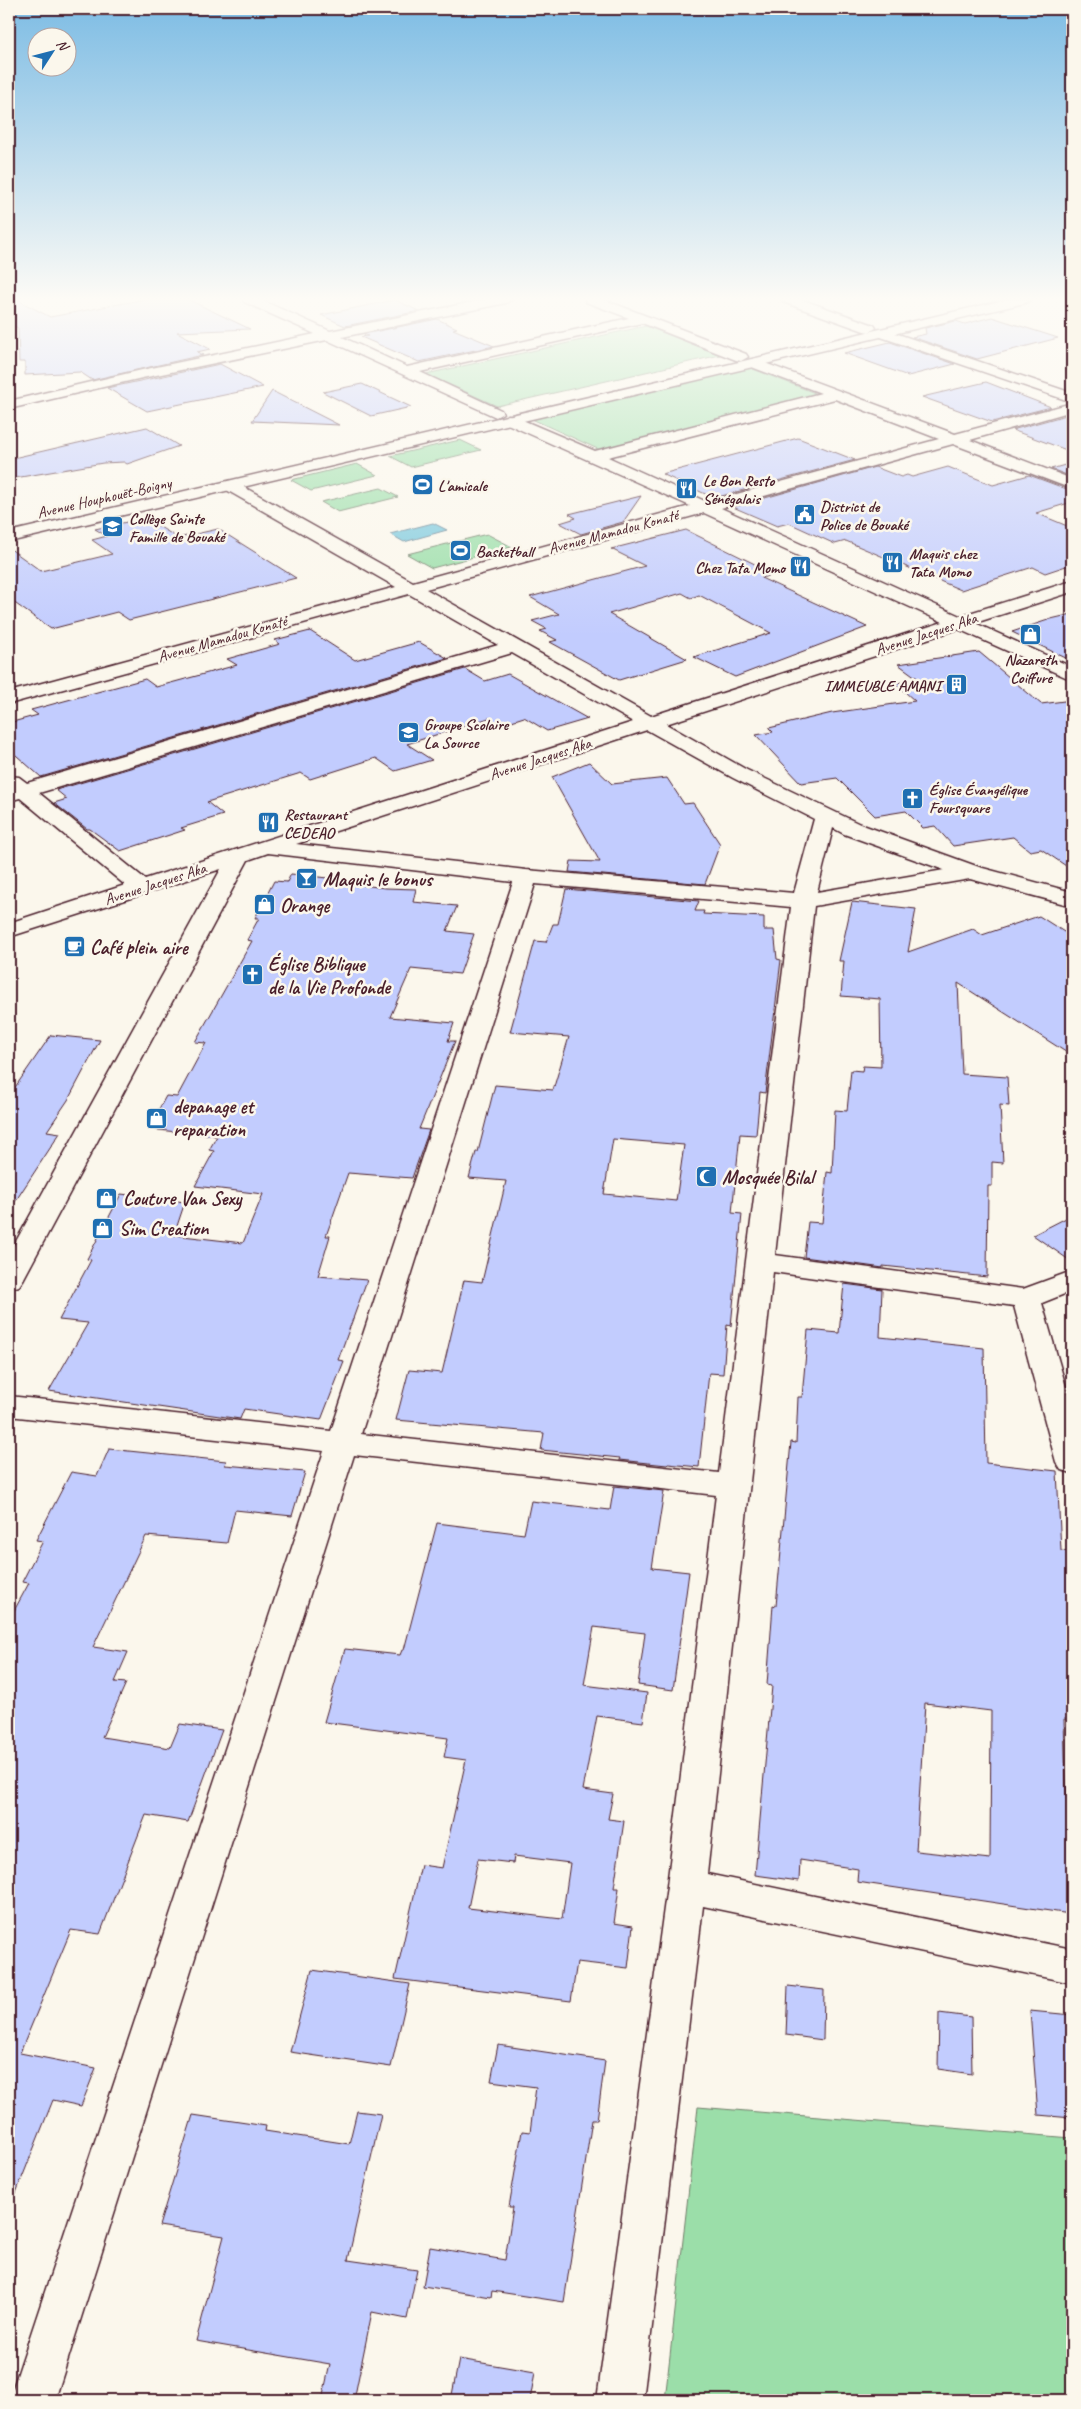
<svg xmlns="http://www.w3.org/2000/svg" width="1081" height="2409" font-family="Caveat,sans-serif">
<style>
.green{fill:#9bdea9;stroke:#727e6a}
.water{fill:#7dc9dd;stroke:#698596}
.building{fill:#c2ccfe;stroke:#4a1f2b;fill-rule:evenodd}
.lines{fill:none;stroke-linecap:round;stroke-linejoin:round}
.minor-casing{stroke:#4a1f2b;stroke-width:3}
.highway-casing{stroke:#4a1f2b;stroke-width:3}
.minor{fill:#fbf7ec;fill-rule:evenodd}
.highway{fill:#fbf7ec;fill-rule:evenodd}
.labels{text-anchor:middle;stroke-width:5;stroke-linejoin:round;paint-order:stroke}
.far-poi-label{font-size:16px;font-weight:bold;fill:#4a1f2b;stroke:#fbf7ec;text-anchor:start}
.far-street-label{font-size:16px;fill:#4a1f2b;stroke:#fbf7ec}
.poi-label{font-size:20px;font-weight:bold;fill:#4a1f2b;stroke:#fbf7ec;text-anchor:start}
</style>
<rect width="100%" height="100%" fill="#fbf7ec"/>
<filter id="ink" filterUnits="userSpaceOnUse"><feTurbulence type="fractalNoise" baseFrequency=".02" numOctaves="2"/><feDisplacementMap in="SourceGraphic" scale="10" xChannelSelector="R" yChannelSelector="G"/><feConvolveMatrix kernelMatrix="1 2 1 2 8 2 1 2 1" color-interpolation-filters="sRGB"/></filter>
<g filter="url(#ink)">
<g class="green">
<polygon points="646,326 720,355 497,406 426,374"/>
<polygon points="740,364 820,395 600,450 523,415"/>
<polygon points="460,440 481,450 411,467 390,456"/>
<polygon points="357,464 377,475 311,491 291,480"/>
<polygon points="381,488 398,497 338,512 321,502"/>
<polygon points="487,534 512,547 432,568 407,554"/>
<polygon points="698,2107 1072,2138 1072,2400 665,2400"/>
</g>
<polygon class="water" points="433,523 447,530 404,542 390,534"/>
<g class="building">
<polygon points="9,299 16,299 50,317 146,299 187,299 250,329 177,332 210,349 197,352 203,355 92,380 80,372 25,375 25,362 19,362 18,328 9,323"/>
<polygon points="395,300 419,311 345,326 321,315"/>
<polygon points="992,317 1058,338 977,359 912,337 926,334 925,328 956,321 965,324"/>
<polygon points="437,319 457,328 453,329 494,346 419,362 361,337 368,336 364,334"/>
<polygon points="890,342 955,364 908,376 844,353"/>
<polygon points="220,364 263,387 147,411 107,388"/>
<polygon points="986,382 1051,407 992,422 922,397"/>
<polygon points="362,384 411,407 371,416 323,392"/>
<polygon points="272,391 339,425 252,421"/>
<polygon points="1070,414 1072,414 1072,452 1012,430"/>
<polygon points="147,427 179,446 127,464 124,462 103,463 9,479 9,459"/>
<polygon points="798,438 855,460 714,498 662,474"/>
<polygon points="1072,463 1072,477 1051,469"/>
<polygon points="875,467 901,477 907,475 912,477 948,467 993,485 1029,475 1072,491 1072,502 1036,513 1072,528 1072,564 1045,573 1033,567 961,590 846,541 835,544 789,523 777,526 733,507"/>
<polygon points="641,496 623,522 581,534 560,523 576,518 569,514"/>
<polygon points="145,518 178,538 218,529 296,578 129,620 117,612 51,629 9,599 9,548 41,571 112,554 92,540 107,536 95,529"/>
<polygon points="686,530 775,574 761,578 867,627 735,677 694,657 771,633 699,595 691,598 682,593 609,614 687,659 619,680 550,642 557,640 540,631 547,629 532,621 559,614 530,597 645,566 611,549"/>
<polygon points="1072,614 1072,661 1012,632 1051,619"/>
<polygon points="310,631 355,660 419,642 447,658 41,777 9,749 9,723 38,715 31,710 145,679 156,687 237,665 227,659 280,644 275,640"/>
<polygon points="979,652 1041,704 1072,700 1072,870 1041,849 1030,851 1013,837 953,846 935,826 923,828 906,811 875,816 837,778 801,783 756,735 773,732 769,728 832,713 915,701 895,683 920,680 898,664"/>
<polygon points="465,669 485,681 508,674 588,719 547,731 524,717 499,725 489,718 407,744 432,760 395,771 376,758 310,779 301,773 207,802 223,815 181,828 185,830 120,851 90,829 87,829 54,803 67,799 56,790"/>
<polygon points="589,762 612,784 667,778 684,804 693,803 720,844 705,884 569,872 571,861 600,862 552,777"/>
<polygon points="291,874 364,882 362,885 385,888 416,889 413,902 457,906 447,931 474,934 460,974 411,969 390,1017 454,1023 448,1041 455,1041 419,1129 429,1130 412,1178 348,1173 326,1236 330,1236 318,1276 367,1280 338,1360 344,1361 321,1420 244,1409 240,1419 49,1391 88,1323 59,1320 91,1260 87,1259 121,1194 185,1202 174,1235 243,1243 263,1194 195,1186 214,1151 209,1150 217,1136 148,1129 166,1096 177,1097 206,1043 195,1042 252,941 247,940 259,918 255,918 274,881 287,882"/>
<path d="M566 889 699 901 695 911H704L703 914 764 917V930H774L777 959 781 960 765 1093 760 1092 756 1135 740 1134 732 1213 742 1214 731 1326 727 1325 723 1374 709 1373 699 1467 668 1464 667 1465 619 1460 620 1458 541 1450 544 1433 396 1420 409 1370 442 1373 464 1280 482 1282 506 1181 469 1178 476 1152H478L495 1085 553 1090 569 1037 510 1032 535 941 546 942 553 924H558ZM613 1139 684 1145 676 1201 604 1194Z"/>
<polygon points="852,902 916,909 908,952 973,929 982,935 1039,916 1072,937 1072,1056 958,983 962,1074 1007,1077 1009,1106 1000,1105 1003,1163 992,1162 992,1186 988,1186 987,1277 883,1266 883,1268 804,1257 808,1222 822,1223 827,1172 832,1173 835,1110 847,1111 851,1070 862,1071 863,1066 881,1067 880,999 841,996 844,961 839,961"/>
<polygon points="51,1035 100,1040 68,1100 47,1131 60,1133 9,1211 9,1096"/>
<polygon points="1072,1215 1072,1262 1033,1235"/>
<path d="M844 1284 882 1289 880 1337 984 1348 986 1463 1057 1471 1061 1551 1072 1552V1720L1064 1719 1070 1914 857 1882 858 1869 800 1860 799 1881 755 1875 772 1686 767 1685 773 1605 776 1606 791 1442 796 1443 798 1397H802L808 1330 839 1333ZM925 1703 991 1711 990 1859 916 1851Z"/>
<polygon points="109,1449 226,1461 225,1465 305,1472 292,1516 235,1510 227,1543 146,1536 93,1647 128,1652 115,1682 126,1683 102,1737 170,1748 180,1724 222,1730 188,1822 146,1815 100,1934 71,1930 20,2053 96,2068 81,2106 53,2100 10,2208 9,1620 29,1583 22,1582 43,1541 36,1540 71,1472 97,1476"/>
<path d="M614 1486 664 1491 652 1568 689 1572 673 1690 638 1685 645 1633 594 1627 584 1685 647 1693 643 1722 597 1716 583 1790 613 1794 608 1819 624 1821 614 1888H619L614 1923 633 1926 628 1968 577 1962 571 2001 395 1979 421 1865 442 1868 466 1760 444 1757 448 1738 324 1722 345 1649 400 1655 402 1650H404L437 1523 524 1534 531 1501 610 1510ZM514 1856 570 1863 562 1919 468 1908 478 1859 513 1863Z"/>
<polygon points="312,1970 410,1984 391,2067 290,2052"/>
<polygon points="788,1986 824,1990 823,2040 786,2035"/>
<polygon points="1030,2011 1072,2015 1072,2118 1038,2115"/>
<polygon points="939,2013 971,2017 972,2074 938,2069"/>
<polygon points="498,2045 605,2061 597,2120 592,2120 564,2302 492,2291 491,2297 423,2286 430,2247 505,2260 513,2207 509,2207 522,2131 530,2132 536,2087 491,2081"/>
<polygon points="357,2111 381,2114 348,2260 417,2270 407,2319 372,2312 354,2400 322,2400 330,2364 196,2341 224,2236 159,2226 193,2115 266,2126 265,2131 349,2144"/>
<polygon points="459,2359 535,2372 530,2400 451,2400"/>
</g>
<g class="lines">
<defs>
<g id="minor">
<polygon points="243,299 259,299 330,331 488,299 513,299 506,303 342,337 407,367 629,318 586,302 585,299 602,299 746,354 748,357 741,361 736,360 642,323 420,372 501,410 503,413 496,417 327,340 142,378 9,409 9,401 142,370 315,334 244,302"/>
<polygon points="781,299 800,299 874,325 876,328 869,332 864,331 783,302"/>
<polygon points="883,329 1072,393 1072,402 878,336 876,333"/>
<path d="M754 359 955 434 1072 403V411L970 440 1072 479V489L953 444 721 508 960 616 1072 581V592L975 623 1072 667V680L958 629 666 724 747 770 860 824 979 867 1072 892V906L970 879 814 906 775 1255 1023 1289 1072 1271V1291L1042 1303 1072 1408V1473L1061 1470 1056 1462 1014 1306 773 1272 707 1874 1072 1949V1983L703 1906 643 2400H597L667 1886 716 1495 354 1455 55 2400H9L324 1451 9 1416V1396L331 1431 513 882 268 853 248 860 23 1280 19 1286 9 1289V1254L221 869 9 937V923L125 885 20 798 9 801V776L19 777 27 783 498 645 409 594 9 704V692L396 587 223 488 221 485 223 482H235L413 582 690 506 503 422 501 419 508 415 513 416 595 451 821 393 749 366 747 363 749 360ZM835 399 939 439 707 502 608 457ZM704 513 943 622 651 716 426 589ZM512 653 633 722 145 879 39 793ZM647 730 733 778 814 819 794 893 526 870 296 844ZM833 828 844 834 944 870 817 892ZM535 884 791 907 719 1473 361 1434Z"/>
</g>
<polygon id="highway" points="1009,299 1032,299 1025,303 9,542 9,532"/>
</defs>
<use href="#minor" class="minor-casing"/>
<use href="#highway" class="highway-casing"/>
<use href="#minor" class="minor"/>
<use href="#highway" class="highway"/>
</g>
</g>
<linearGradient id="sky" x2="0" y2="1"><stop stop-color="#7dbce4"/><stop offset="0.47" stop-color="#fdfbf6"/><stop offset="1" stop-color="#fdfbf6" stop-opacity="0"/></linearGradient>
<rect width="1081" height="636" fill="url(#sky)"/>
<defs>
<symbol id="stadium-square" viewBox="-11 -11 22 22"><rect x="-9" y="-9" width="18" height="18" rx="4" fill="#1f6fb2" stroke="#fbf7ec"/><path d="M0-5a6.5 5 0 1 0 0 10a6.5 5 0 1 0 0-10ZM-3.5-1.8h7v3.6h-7Z" fill="#fff"/></symbol>
<symbol id="restaurant-square" viewBox="-11 -11 22 22"><rect x="-9" y="-9" width="18" height="18" rx="4" fill="#1f6fb2" stroke="#fbf7ec"/><path d="M-5-6h1v4h1v-4h1v4h1v-4h1v5L-1.5 .5V6h-2V.5L-5-1ZM5-6V6H3V1.5H1.5Q1.5-4 5-6Z" fill="#fff"/></symbol>
<symbol id="civic-square" viewBox="-11 -11 22 22"><rect x="-9" y="-9" width="18" height="18" rx="4" fill="#1f6fb2" stroke="#fbf7ec"/><path d="M-.6-6.5H3V-4.5H.6V-3L4-1V1h2V6H-6V1h2V-1L-.6-3ZM-1.2 2.5V6h2.4V2.5Z" fill="#fff"/></symbol>
<symbol id="school-square" viewBox="-11 -11 22 22"><rect x="-9" y="-9" width="18" height="18" rx="4" fill="#1f6fb2" stroke="#fbf7ec"/><path d="M0-5L7-2L0 1L-7-2ZM-4 1L0 2.5L4 1V4Q0 6-4 4Z" fill="#fff"/></symbol>
<symbol id="shop-square" viewBox="-11 -11 22 22"><rect x="-9" y="-9" width="18" height="18" rx="4" fill="#1f6fb2" stroke="#fbf7ec"/><path d="M-5-2.5h2.3a2.7 3.5 0 0 1 5.4 0H5L5.5 6h-11ZM-1.5-2.5h3a1.5 2.3 0 0 0-3 0Z" fill="#fff"/></symbol>
<symbol id="building-square" viewBox="-11 -11 22 22"><rect x="-9" y="-9" width="18" height="18" rx="4" fill="#1f6fb2" stroke="#fbf7ec"/><path d="M-4-6H4V6H1V3H-1V6H-4ZM-2.5-4.3h1.7v1.8h-1.7ZM.8-4.3h1.7v1.8H.8ZM-2.5-1h1.7V.8h-1.7ZM.8-1h1.7V.8H.8Z" fill="#fff"/></symbol>
<symbol id="church-square" viewBox="-11 -11 22 22"><rect x="-9" y="-9" width="18" height="18" rx="4" fill="#1f6fb2" stroke="#fbf7ec"/><path d="M-1.2-6h2.4v3.5h3.3v2.4h-3.3V6h-2.4V-.1h-3.3v-2.4h3.3Z" fill="#fff"/></symbol>
<symbol id="bar-square" viewBox="-11 -11 22 22"><rect x="-9" y="-9" width="18" height="18" rx="4" fill="#1f6fb2" stroke="#fbf7ec"/><path d="M-6-5H6L.8 .8V4.5H3.5V6h-7V4.5H-.8V.8Z" fill="#fff"/></symbol>
<symbol id="cafe-square" viewBox="-11 -11 22 22"><rect x="-9" y="-9" width="18" height="18" rx="4" fill="#1f6fb2" stroke="#fbf7ec"/><path d="M-5.5-4.5H6V0H3Q3 3.5 0 3.5H-2.5Q-5.5 3.5-5.5 0ZM3-3.2v2h1.7v-2ZM-6 4.5H4V6H-6Z" fill="#fff"/></symbol>
<symbol id="mosque-square" viewBox="-11 -11 22 22"><rect x="-9" y="-9" width="18" height="18" rx="4" fill="#1f6fb2" stroke="#fbf7ec"/><path d="M3.5-4.9A6 6 0 1 0 3.5 4.9A5 5 0 1 1 3.5-4.9Z" fill="#fff"/></symbol>
</defs>
<g fill-rule="evenodd">
<use href="#stadium-square" x="410" y="472" width="25" height="25"/>
<use href="#restaurant-square" x="674" y="476" width="25" height="25"/>
<use href="#civic-square" x="792" y="502" width="25" height="25"/>
<use href="#school-square" x="100" y="514" width="25" height="25"/>
<use href="#stadium-square" x="448" y="538" width="25" height="25"/>
<use href="#restaurant-square" x="880" y="550" width="25" height="25"/>
<use href="#restaurant-square" x="788" y="554" width="25" height="25"/>
<use href="#shop-square" x="1018" y="622" width="25" height="25"/>
<use href="#building-square" x="944" y="672" width="25" height="25"/>
<use href="#school-square" x="396" y="720" width="25" height="25"/>
<use href="#church-square" x="900" y="786" width="25" height="25"/>
<use href="#restaurant-square" x="256" y="810" width="25" height="25"/>
<use href="#bar-square" x="294" y="866" width="25" height="25"/>
<use href="#shop-square" x="252" y="892" width="25" height="25"/>
<use href="#cafe-square" x="62" y="934" width="25" height="25"/>
<use href="#church-square" x="240" y="962" width="25" height="25"/>
<use href="#shop-square" x="144" y="1106" width="25" height="25"/>
<use href="#mosque-square" x="694" y="1164" width="25" height="25"/>
<use href="#shop-square" x="94" y="1186" width="25" height="25"/>
<use href="#shop-square" x="90" y="1216" width="25" height="25"/>
</g>
<g class="labels">
<g class="far-poi-label">
<text x="703" y="486">Le Bon Resto<tspan x="703" dy="18">Sénégalais</tspan></text>
<text x="438" y="491">L'amicale</text>
<text x="820" y="512">District de<tspan x="820" dy="18">Police de Bouaké</tspan></text>
<text x="129" y="524">Collège Sainte<tspan x="129" dy="18">Famille de Bouaké</tspan></text>
<text x="476" y="557">Basketball</text>
<text x="909" y="559">Maquis chez<tspan x="909" dy="18">Tata Momo</tspan></text>
<text x="785" y="573" text-anchor="end">Chez Tata Momo</text>
<text x="1031" y="665" text-anchor="middle">Nazareth<tspan x="1031" dy="18">Coiffure</tspan></text>
<text x="941" y="691" text-anchor="end">IMMEUBLE AMANI</text>
<text x="424" y="730">Groupe Scolaire<tspan x="424" dy="18">La Source</tspan></text>
<text x="929" y="795">Église Évangélique<tspan x="929" dy="18">Foursquare</tspan></text>
<text x="284" y="820">Restaurant<tspan x="284" dy="18">CEDEAO</tspan></text>
</g>
<g class="far-street-label">
<text transform="translate(104 497) rotate(-13)" y="6">Avenue Houphouët-Boigny</text>
<text transform="translate(613 531) rotate(-15)" y="6">Avenue Mamadou Konaté</text>
<text transform="translate(926 633) rotate(-18)" y="6">Avenue Jacques Aka</text>
<text transform="translate(222 638) rotate(-16)" y="6">Avenue Mamadou Konaté</text>
<text transform="translate(540 758) rotate(-18)" y="6">Avenue Jacques Aka</text>
<text transform="translate(155 883) rotate(-18)" y="6">Avenue Jacques Aka</text>
</g>
<g class="poi-label">
<text x="323" y="886">Maquis le bonus</text>
<text x="280" y="912">Orange</text>
<text x="90" y="954">Café plein aire</text>
<text x="268" y="971">Église Biblique<tspan x="268" dy="23">de la Vie Profonde</tspan></text>
<text x="173" y="1113">depanage et<tspan x="173" dy="23">reparation</tspan></text>
<text x="722" y="1184">Mosquée Bilal</text>
<text x="123" y="1205">Couture Van Sexy</text>
<text x="119" y="1235">Sim Creation</text>
</g>
</g>
<rect width="1081" height="2409" fill="none" stroke="#fbf7ec" stroke-width="30"/>
<rect x="15" y="15" width="1051" height="2379" fill="none" stroke="#4a1f2b" stroke-width="2" filter="url(#ink)"/>
<g transform="translate(52 52) rotate(54)"><circle r="24" fill="#fbf7ec" stroke="#b4a19f"/>
<path d="M0-4L9 19L0 12L-9 19Z" fill="#1f6fb2"/>
<text y="-8" font-size="14" font-weight="bold" text-anchor="middle" fill="#4a1f2b">N</text>
</g>
</svg>
